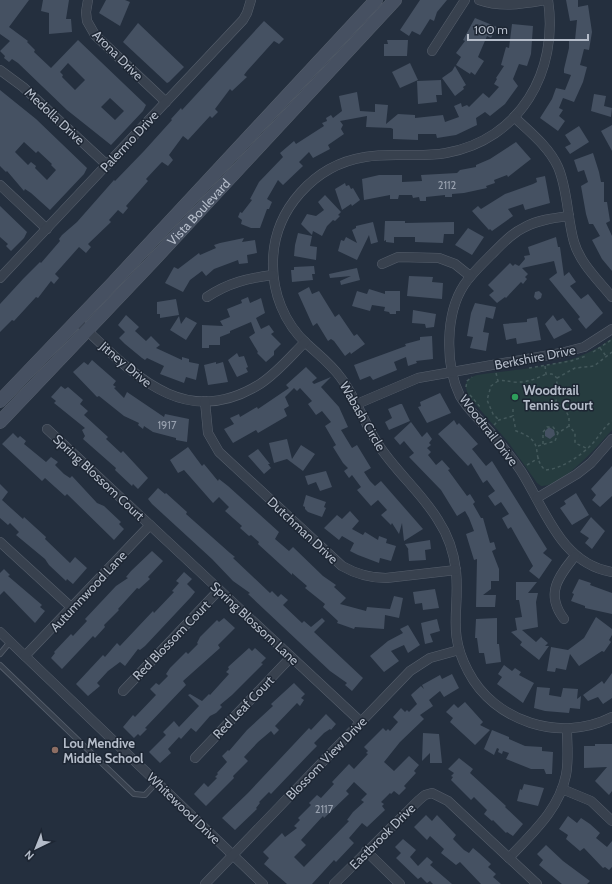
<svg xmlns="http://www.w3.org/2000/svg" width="612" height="884" font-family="Cabin,sans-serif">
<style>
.green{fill:#263c3f}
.building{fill:#455162;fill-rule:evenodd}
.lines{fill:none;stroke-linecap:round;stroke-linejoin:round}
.lane-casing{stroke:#565f6c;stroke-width:6}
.street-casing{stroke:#565f6c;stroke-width:10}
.secondary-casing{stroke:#565f6c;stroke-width:14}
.path{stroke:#44595c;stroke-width:1.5;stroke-dasharray:3 3;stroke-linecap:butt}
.lane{stroke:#38414e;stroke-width:4.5}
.street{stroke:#38414e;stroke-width:9}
.secondary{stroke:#465061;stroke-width:13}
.leisure-dot{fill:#2e9e5b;stroke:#1d2633;stroke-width:1.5}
.education-dot{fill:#8d6e63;stroke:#1d2633;stroke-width:1.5}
.labels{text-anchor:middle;stroke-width:3;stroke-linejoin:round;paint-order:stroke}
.number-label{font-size:11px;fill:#98a1af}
.street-label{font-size:13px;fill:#b4bcc9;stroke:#1d2633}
.poi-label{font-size:13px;font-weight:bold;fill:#b4bcc9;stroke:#1d2633;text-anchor:start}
</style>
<rect width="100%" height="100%" fill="#242f3e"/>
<path class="green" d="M612 338V430C599 445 561 488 541 486L537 483 508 442 470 398C464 387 463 379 477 375 522 368 575 368 612 338Z"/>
<g class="building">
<path d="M0 0H29L9 27 28 41 27 42 35 50 34 52 51 68 78 40 146 105 143 111 111 145 67 110 18 63 12 59 9 62 4 58 5 56 0 51 10 41 0 34ZM68 63 85 80 75 90 62 77 63 75 60 72ZM110 98 124 111 115 120 101 107Z"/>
<polygon points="43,0 69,0 66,19 71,19 72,32 49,34 49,13 41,11"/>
<polygon points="106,0 125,0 130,2 120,26 99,13"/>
<polygon points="420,0 447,0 437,12 434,21 430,19 420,35 412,31 409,36 400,30"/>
<polygon points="566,0 578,0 578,7 588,5 592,32 589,50 584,49 580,65 587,67 583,82 574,102 563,98 559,108 563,110 559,116 565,121 558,131 540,118 552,99 556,88 565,90 571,75 564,73 564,69 569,48 569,39 575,40 577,20 570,21"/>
<polygon points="475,18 497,27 491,38 487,36 478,57 484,61 475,75 471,72 470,74 456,65 461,57 456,53 465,41 463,40"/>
<polygon points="264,21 284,39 279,44 274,41 247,71 244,75 247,77 232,91 230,89 215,109 218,112 212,118 210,116 188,140 183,136 169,155 173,160 168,166 162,162 160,164 146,179 148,181 126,206 128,208 123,214 118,210 109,220 111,222 88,244 91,247 86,253 79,247 55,274 59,278 54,284 51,281 38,298 36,297 14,321 12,320 0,332 0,304 23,279 40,262 41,263 60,241 59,239 62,235 77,222 114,180 115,181 144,151 172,120 171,119 181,108 182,110"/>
<polygon points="138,23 184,67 169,82 167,83 123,42"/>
<polygon points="512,24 533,26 531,54 527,66 519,64 513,79 518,86 505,104 490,116 485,112 476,118 477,125 456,135 437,138 436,134 418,134 418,140 393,139 393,129 391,128 366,127 367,116 340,121 343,125 341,129 344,134 328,145 330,149 313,158 309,152 299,162 303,166 283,185 278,180 267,199 272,202 269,209 267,209 260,228 251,228 241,224 242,220 238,217 240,212 242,213 252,200 250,199 259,182 283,157 280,153 294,141 296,144 324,126 322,123 327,121 326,118 331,115 333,118 342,111 339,96 357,92 360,111 375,112 375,104 388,105 386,124 398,114 415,115 415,118 443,115 445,122 459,117 454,106 461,103 462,107 467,105 469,107 483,93 489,98 499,87 494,84 497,79 496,78 504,66 501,65 506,47 509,48"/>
<polygon points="387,40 408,40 407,56 384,56 384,44 388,44"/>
<polygon points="410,63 418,80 400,88 392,72"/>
<polygon points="455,66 466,85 463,87 464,89 455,96 442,78 452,71"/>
<polygon points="441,80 442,95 436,95 437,102 418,104 417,81"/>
<path d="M0 90 36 119 87 168 84 174 50 210 31 193 25 189 24 191 7 171 6 172 0 166ZM24 142 36 153 38 151 52 164 51 165 56 170 47 180 35 168 36 166 31 162 28 165 15 152Z"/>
<polygon points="594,94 606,96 604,106 612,108 611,117 591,111"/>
<polygon points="612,125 612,151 601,131"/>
<polygon points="579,126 589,142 570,154 565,147 571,144 565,135"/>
<polygon points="516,142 531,159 508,177 507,175 494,180 495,183 486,186 487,188 464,193 452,194 452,197 445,197 445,195 426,197 426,201 420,201 419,197 413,198 412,195 399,195 398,199 390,199 390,195 364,200 362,179 379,175 402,175 402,182 422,181 421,175 457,173 460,170 476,167 476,165 490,159"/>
<polygon points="593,153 599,172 601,182 604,182 604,202 607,202 610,221 606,223 612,236 612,271 602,259 592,240 600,236 593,224 589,224 586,214 581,186 588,182 584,170 578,172 574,160"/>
<polygon points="545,176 550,203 525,210 523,204 508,209 513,216 492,231 490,229 489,230 472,211 478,206 481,209 505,194 533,184 537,182 536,178"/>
<polygon points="345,183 346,186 349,185 351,189 353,188 360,200 352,206 351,204 342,210 335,189"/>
<polygon points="325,195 341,212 338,215 340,216 335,221 333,220 327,226 322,236 313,231 312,235 301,224 307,214 316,216 324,210 318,202"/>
<polygon points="0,206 27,232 24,238 11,251 6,246 8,244 0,237"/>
<polygon points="385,221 405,221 405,223 454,222 454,234 444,234 443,243 415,242 415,237 394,237 394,243 386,242 386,240 384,241"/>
<polygon points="373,222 378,242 371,244 369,235 357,260 338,251 341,240 344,241 346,237 357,243 352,230 356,228 356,226"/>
<polygon points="468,228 484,237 472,255 455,245"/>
<polygon points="298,233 312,236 310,246 317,247 316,260 294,256 295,245"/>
<polygon points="556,237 558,247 560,247 564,276 569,272 576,282 570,286 581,299 588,294 603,313 586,329 578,319 580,317 549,279 557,273 554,261 522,268 528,274 525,277 527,279 523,284 521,282 506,298 505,297 497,303 489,295 494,291 488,285 510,263 513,266 515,264 519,266 525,259 524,256 530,255 528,247"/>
<polygon points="244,238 242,242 255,240 257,253 247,255 248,263 239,264 238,260 214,269 206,276 202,271 190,280 183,292 165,283 174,267 178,269 199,253 200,255 216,248 214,245 220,243"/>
<polygon points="314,266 315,274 312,274 313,280 292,282 291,270 294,270 294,267"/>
<polygon points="357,268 360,280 341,285 340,281 351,276 330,278 329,274"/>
<polygon points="409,276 433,277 432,282 443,283 442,299 407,296"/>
<polygon points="309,287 312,294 319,291 335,317 339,314 354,336 357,334 365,344 351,354 350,352 345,356 334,341 331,339 328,341 317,323 313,326 298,293"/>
<polygon points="369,289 385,294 385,291 400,291 400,311 396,311 396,314 390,314 389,312 384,311 385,307 372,305 370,311 352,306 357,291 367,294"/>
<polygon points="539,291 542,294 541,298 537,300 534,297 535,292"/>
<polygon points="248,297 250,303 261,298 265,313 256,318 261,329 269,325 274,332 271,334 281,344 274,351 274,355 266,362 257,353 258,352 249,337 255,333 251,322 230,331 230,333 220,337 220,345 209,345 209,348 202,348 202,325 223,326 220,321 230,317 227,309 242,303 241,300"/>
<polygon points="176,299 179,315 160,318 160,314 157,314 157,302"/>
<polygon points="475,303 496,307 493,319 486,317 483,332 489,333 486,351 470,348 473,337 467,336 471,313"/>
<polygon points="413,310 436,314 434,327 426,328 425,324 412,323"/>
<polygon points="126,315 139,327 135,331 146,341 151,336 160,345 156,348 182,360 182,357 189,359 189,362 199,364 196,380 186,377 184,383 160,374 164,366 147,358 145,360 142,358 125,344 119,338 125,332 118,325"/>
<polygon points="553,315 557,321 563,318 572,330 554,339 545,324"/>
<polygon points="179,316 181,324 186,317 197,323 186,340 170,330"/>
<polygon points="537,317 541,340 517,344 516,338 506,340 503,324 527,322 527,319"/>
<polygon points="432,336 433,359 416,361 417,363 408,366 406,357 394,362 397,370 373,380 370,376 360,380 354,365 406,346 405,344 420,340 420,337"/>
<polygon points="237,353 239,357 244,356 248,367 246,368 248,372 237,377 228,360"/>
<polygon points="92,360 116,381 113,385 116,387 114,388 124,398 127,392 164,417 165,414 189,419 187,442 176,440 176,438 153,432 144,426 143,429 138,425 139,423 124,416 99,396 97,397 73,372 84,362 88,365"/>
<polygon points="216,362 216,364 223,362 228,382 208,385 204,365"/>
<polygon points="306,367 317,378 312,382 314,384 331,377 321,387 339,407 348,427 341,430 352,448 357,445 371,468 364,472 370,481 375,486 381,481 423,529 404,541 402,523 399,534 392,523 391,525 381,515 387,510 378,500 371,506 357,490 361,487 352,475 349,478 344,471 348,468 343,463 333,447 336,445 325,426 331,422 322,411 316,415 308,404 312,401 300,388 297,391 294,388 285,397 289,406 284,409 287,416 258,433 256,430 233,443 224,429 234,424 230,418 239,414 240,417 257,407 258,409 289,388 286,385"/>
<polygon points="61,386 65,389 68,387 83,400 80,404 88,411 84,415 108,437 106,439 121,453 123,451 148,478 138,489 133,484 132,486 115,470 116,468 83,439 85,436 82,430 85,428 54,403 56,401 51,397"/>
<polygon points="440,393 451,413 427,423 418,407 421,406 420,402"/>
<polygon points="400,404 402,404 410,421 389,430 385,422 392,418 388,409"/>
<polygon points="454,420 457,425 459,423 478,444 472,449 486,466 492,461 547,549 543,553 552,560 539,579 529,571 533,566 511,527 508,529 502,518 509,514 501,502 495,506 488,496 495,491 487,480 483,483 471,463 468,466 438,434"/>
<polygon points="411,422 422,437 427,432 432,439 429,443 431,445 427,448 431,452 428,455 436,465 442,460 450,469 448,470 467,496 470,494 475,502 473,504 481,518 483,518 490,543 494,542 496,549 492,551 499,569 499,581 491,581 491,589 483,595 496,595 495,607 476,607 477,559 474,560 466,534 474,531 469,518 465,511 457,516 441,490 409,457 414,453 404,441 400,445 394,438"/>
<polygon points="549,427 554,430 555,435 550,439 545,436 545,431"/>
<polygon points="13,433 18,438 20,436 26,441 24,444 46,462 51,457 58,462 55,465 64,474 70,478 72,476 97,503 104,506 121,522 119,524 124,529 114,540 67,494 65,496 45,478 42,481 2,444"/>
<polygon points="287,439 292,459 301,445 315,454 303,471 287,459 274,463 269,443"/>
<polygon points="188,447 202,466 204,464 218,481 219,479 228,486 279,532 275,539 289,551 293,547 323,576 336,585 334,587 346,598 340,604 366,611 367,607 390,609 394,596 403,598 399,618 385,615 384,629 355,627 354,629 337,623 338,621 323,607 325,604 305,588 307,586 292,573 292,575 258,544 259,542 251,535 249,536 240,528 242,526 225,511 229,507 219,497 213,503 184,470 178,473 170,460"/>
<polygon points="258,449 270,464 268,464 271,468 264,474 248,456"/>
<polygon points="612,466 612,496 600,507 592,500 596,495 591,489"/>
<polygon points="326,471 332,487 320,491 316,482 308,485 305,476"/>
<polygon points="0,484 8,492 2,500 23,519 24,517 46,537 45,539 70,563 75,557 87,568 73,584 67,579 66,581 49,565 45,559 16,535 19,532 10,523 8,525 0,518"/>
<polygon points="158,488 165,494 166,493 187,512 186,514 230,553 235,557 233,558 270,593 272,591 278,597 281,594 288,600 283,605 302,623 304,621 311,627 322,618 325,621 314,632 363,678 352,691 345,685 347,683 330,671 248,594 250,593 233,581 212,559 152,504 148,499"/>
<polygon points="576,493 589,515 572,525 560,508 566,504 564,501"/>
<polygon points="306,495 326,502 324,507 326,508 322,517 308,512 305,509 305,507 303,506"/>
<polygon points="350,511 359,521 352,529 363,535 365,532 378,540 379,536 387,539 386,543 396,546 391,561 380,558 379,563 358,555 350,551 354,543 342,536 339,540 324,528 337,515 342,519"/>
<polygon points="591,517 605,531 592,549 585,543 589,538 580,532"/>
<polygon points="430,540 431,549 425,550 426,560 409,561 408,549 409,550 405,544"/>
<polygon points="152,551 163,561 148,577 150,579 139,589 137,588 118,609 119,610 104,625 105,627 95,638 93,636 62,669 51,658 55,653 54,652 71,634 73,636 87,621 85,619 116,586 128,578 126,577 131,571"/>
<polygon points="4,569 10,575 8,576 42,605 40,607 45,611 35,623 4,591 0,595 0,573"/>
<polygon points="184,572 192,579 187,584 195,592 191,597 145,646 140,650 138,649 125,666 120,662 108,671 97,683 100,686 88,696 76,684 103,655 105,657 117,643 120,646 153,611 154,613 174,592 172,591 179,583 176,581"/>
<polygon points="579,579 591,583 590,585 612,593 612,614 585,608 585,606 571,601 574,594 572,593"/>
<polygon points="516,582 537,582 528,593 538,593 536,602 538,627 522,630 536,642 541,637 548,643 545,646 549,646 539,660 520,645 522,642 511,632 517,630 515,618 522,617 519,600 516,600"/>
<polygon points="435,589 439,608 423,610 422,603 415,604 413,592"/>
<polygon points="596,617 612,629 612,635 609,640 611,642 604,652 602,651 579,666 570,654 566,670 556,668 555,672 547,671 551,647 568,650 584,638"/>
<polygon points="224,618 235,628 218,645 220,648 183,681 186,685 145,728 147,729 140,736 138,734 134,738 123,727 133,715 135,717 156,695 150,689 156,683 159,685 168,676 166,674 170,668 186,652 188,654 198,644 197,643 200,637 217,620 219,622"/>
<polygon points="497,618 497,644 499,644 501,662 486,664 484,653 479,653 477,638 475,638 476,619"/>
<polygon points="437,619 440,631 430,634 433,642 425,644 421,623"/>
<polygon points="408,625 420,645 408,653 404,645 391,651 399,661 384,672 370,656 388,641 403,633 400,629"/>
<polygon points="249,648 252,651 255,648 266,658 261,663 263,664 232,695 220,705 222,707 216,713 210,716 196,732 191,728 181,739 179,737 168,749 171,753 160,763 149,752 166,735 163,732 174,721 179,727 199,706 188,695 190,694 202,701 209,694 210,695 229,674 226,672 229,669 228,667"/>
<polygon points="504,665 512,671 515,668 521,672 519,675 534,683 523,703 497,684 502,677 498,674"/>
<polygon points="612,673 612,698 603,704 598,697 588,701 583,695 602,681 604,684"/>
<path d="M452 674 459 688 444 697 440 691 429 700 433 706 420 715 424 719 400 742 384 762 394 771 409 756 419 765 414 771 416 773 404 786 406 788 399 795 394 791 391 794 390 793 381 802 384 804 382 806 385 810 367 827 362 823 349 838 354 843 336 862 334 860 312 884H287L264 864 269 858 263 852 282 833 285 837 297 828 294 826 300 820 298 818 311 805 309 803 317 795 321 798 334 784 332 782 349 764 354 769 368 754 366 753 368 751 364 747 383 728 386 731 388 729 390 731 398 722 393 717 401 708 405 712 407 710 409 712 417 704 411 695 413 693 421 686 424 689 422 685 440 675 442 679ZM354 782 367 794 361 800 364 802 353 812 347 820 349 821 304 867 294 857 306 845 301 840 323 816 324 818 349 794 346 791Z"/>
<polygon points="294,683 305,694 301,698 304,700 300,706 297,703 275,726 279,730 274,735 271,731 258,742 244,757 248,761 233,776 234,778 206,806 194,794 204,783 208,787 217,778 215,777 218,774 217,773 227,762 222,756 228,750 229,751 247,730 273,706 271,704"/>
<polygon points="537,687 550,688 549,695 561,697 563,688 578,689 577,699 581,696 580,709 570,708 569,713 545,711 534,708"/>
<polygon points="465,702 483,722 480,725 490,730 475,745 450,722 453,718 446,712 454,704 458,708"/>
<polygon points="326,714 336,724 331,730 330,729 324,733 314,743 317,746 312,751 271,794 269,792 259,802 260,803 256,808 257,809 235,830 222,818 248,793 309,728 311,730"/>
<polygon points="492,730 509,737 509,739 525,746 542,747 542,751 553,752 552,774 546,774 544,769 531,769 506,759 509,753 503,751 502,754 498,752 499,749 497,748 494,755 484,749"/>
<polygon points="423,733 439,734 442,763 430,763 430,753 422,761"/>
<polygon points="595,744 612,744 612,791 609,795 595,781 607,767 584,768 584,746 595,746"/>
<polygon points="459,758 473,769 470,773 506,806 505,807 523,824 513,836 507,832 506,833 493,820 492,821 484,814 487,810 474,797 471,800 451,780 453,777 451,776 454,773 448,769"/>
<polygon points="524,784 544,788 538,806 517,801 520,789 522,790"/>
<polygon points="426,815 432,821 437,815 456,835 453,839 464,850 469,853 473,848 479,853 491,864 488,867 496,874 493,877 501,884 481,884 460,862 456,865 441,853 444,849 430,836 427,840 414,827"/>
<polygon points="568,816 577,823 581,818 590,824 600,833 596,838 607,847 612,841 612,867 609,870 605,867 603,868 584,848 580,851 566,839 568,835 559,829"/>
<polygon points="403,839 416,850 410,857 418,866 427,857 433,862 430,865 452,884 433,884 430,881 427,883 421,877 418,879 396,858 401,853 395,847"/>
<polygon points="546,845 563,861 590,881 587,884 562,884 539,865 543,860 537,854"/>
</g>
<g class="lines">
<defs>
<g id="lane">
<polyline points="0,654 10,642"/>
<polyline points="0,665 134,794 145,795 157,782"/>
</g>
<g id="street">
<polyline points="88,0 86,12 87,21 95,35 166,102"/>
<path d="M479 0C502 8 522 4 546 0"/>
<path d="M548 0C559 71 520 140 446 153 419 158 391 152 365 157 314 165 274 210 273 261 272 292 284 323 307 344 319 355 332 365 341 378 356 398 364 423 378 444 395 471 422 493 438 520 448 535 454 553 456 571 460 610 447 632 468 671 494 722 561 743 612 717"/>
<polyline points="432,51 465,0"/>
<polyline points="0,70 23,87 107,165"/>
<path d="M514 117C530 132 549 147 558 167 568 190 567 218 574 242 580 263 598 280 612 297"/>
<polyline points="0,185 47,229"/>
<path d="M569 216C554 218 538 220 525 227 512 233 503 243 492 254 483 263 472 273 464 285 445 314 445 365 460 396 465 405 474 414 481 422 495 437 509 453 521 471 545 509 561 564 612 572"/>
<polyline points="382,264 398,257 439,258 455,264 470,276"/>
<polyline points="0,278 243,20 247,13 251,0"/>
<path d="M207 297C228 283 248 278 273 275"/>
<path d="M77 321C130 370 182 433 260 384 277 373 291 356 305 342"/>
<path d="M205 401 208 433 219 452 342 566C356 574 369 578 386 578L456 570"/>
<polyline points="357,404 418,378 561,353 584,347 612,329"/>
<polyline points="47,429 361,722"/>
<polyline points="537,498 577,474 591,463 612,439"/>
<polyline points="0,542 72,608"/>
<path d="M564 619C545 594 558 577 575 556"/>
<polyline points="0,632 263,884"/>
<polyline points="25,656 150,525"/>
<polyline points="123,691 219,590"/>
<polyline points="195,758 291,657"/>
<polyline points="562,789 591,801 612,821"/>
<polyline points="366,851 400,884"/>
<path d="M509 858C532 833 559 810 566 775 569 760 567 744 567 729"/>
<polyline points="205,884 410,671 430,658 459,650"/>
<polyline points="334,884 419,800 425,795 432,793 448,801 537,884"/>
</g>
<g id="secondary">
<polyline points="0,401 112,284 376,0"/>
<path id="s1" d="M0 422 151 263 395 0"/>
</g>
</defs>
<use href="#lane" class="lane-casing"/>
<use href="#street" class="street-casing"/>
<use href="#secondary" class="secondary-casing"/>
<g class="path">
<polyline points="600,348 606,356"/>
<polyline points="593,352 611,340"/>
<polyline points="545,366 546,374 552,374 557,378 556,403 566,411 569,417 569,426 575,433 575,443 586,448"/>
<polyline points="529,368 571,361 586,356"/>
<path d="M496 373 498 381C504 380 508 381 514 382 526 383 536 379 546 374"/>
<polyline points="557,378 575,368 594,366 612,352"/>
<polyline points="498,381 491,386 487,400 493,414 499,420"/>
<polyline points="466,387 467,381 472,377"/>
<polyline points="470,395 481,408"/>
<polyline points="513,409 513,416"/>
<path d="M494 425 499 420 513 416 516 431C548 442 529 454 545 470 562 469 582 455 593 443 600 435 604 427 612 421"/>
<polyline points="543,444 543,432 547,427 553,427 558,433"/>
<polyline points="538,446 555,441 558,433 569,426"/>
<polyline points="527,465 539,458"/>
</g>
<use href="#lane" class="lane"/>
<use href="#street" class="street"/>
<use href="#secondary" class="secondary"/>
</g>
<circle class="leisure-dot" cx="515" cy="397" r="4"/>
<circle class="education-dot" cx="55" cy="750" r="4"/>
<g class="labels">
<g class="number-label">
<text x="447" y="189">2112</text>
<text x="167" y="429">1917</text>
<text x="324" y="813">2117</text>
</g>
<g class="street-label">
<text transform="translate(118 55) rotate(45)" y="5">Arona Drive</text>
<text transform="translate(55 116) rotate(43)" y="5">Medolla Drive</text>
<text transform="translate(129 141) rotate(-47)" y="5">Palermo Drive</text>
<text dy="5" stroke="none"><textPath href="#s1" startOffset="289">Vista Boulevard</textPath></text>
<text transform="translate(535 357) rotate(-11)" y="5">Berkshire Drive</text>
<text transform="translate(126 364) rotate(40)" y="5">Jitney Drive</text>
<text transform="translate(363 416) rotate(60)" y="5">Wabash Circle</text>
<text transform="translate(489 430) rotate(52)" y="5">Woodtrail Drive</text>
<text transform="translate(99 477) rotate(43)" y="5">Spring Blossom Court</text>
<text transform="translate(303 530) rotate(43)" y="5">Dutchman Drive</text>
<text transform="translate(88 591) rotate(-47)" y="5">Autumnwood Lane</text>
<text transform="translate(255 623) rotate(43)" y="5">Spring Blossom Lane</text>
<text transform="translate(171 640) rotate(-46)" y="5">Red Blossom Court</text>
<text transform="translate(243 707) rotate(-46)" y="5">Red Leaf Court</text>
<text transform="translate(326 758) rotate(-46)" y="5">Blossom View Drive</text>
<text transform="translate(184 808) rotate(44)" y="5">Whitewood Drive</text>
<text transform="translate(382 836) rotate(-45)" y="5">Eastbrook Drive</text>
</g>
<g class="poi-label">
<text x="523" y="395">Woodtrail<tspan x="523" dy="15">Tennis Court</tspan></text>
<text x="63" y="748">Lou Mendive<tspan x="63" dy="15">Middle School</tspan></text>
</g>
</g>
<g transform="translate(36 848) rotate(223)" stroke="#1d2633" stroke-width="3" paint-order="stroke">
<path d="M0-3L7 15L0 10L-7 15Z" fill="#b4bcc9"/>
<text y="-6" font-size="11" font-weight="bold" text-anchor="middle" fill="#b4bcc9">N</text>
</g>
<path d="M468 34v6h120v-6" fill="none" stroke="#b4bcc9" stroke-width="2"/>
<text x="474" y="34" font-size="12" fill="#b4bcc9" stroke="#1d2633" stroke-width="3" paint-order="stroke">100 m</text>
</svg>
